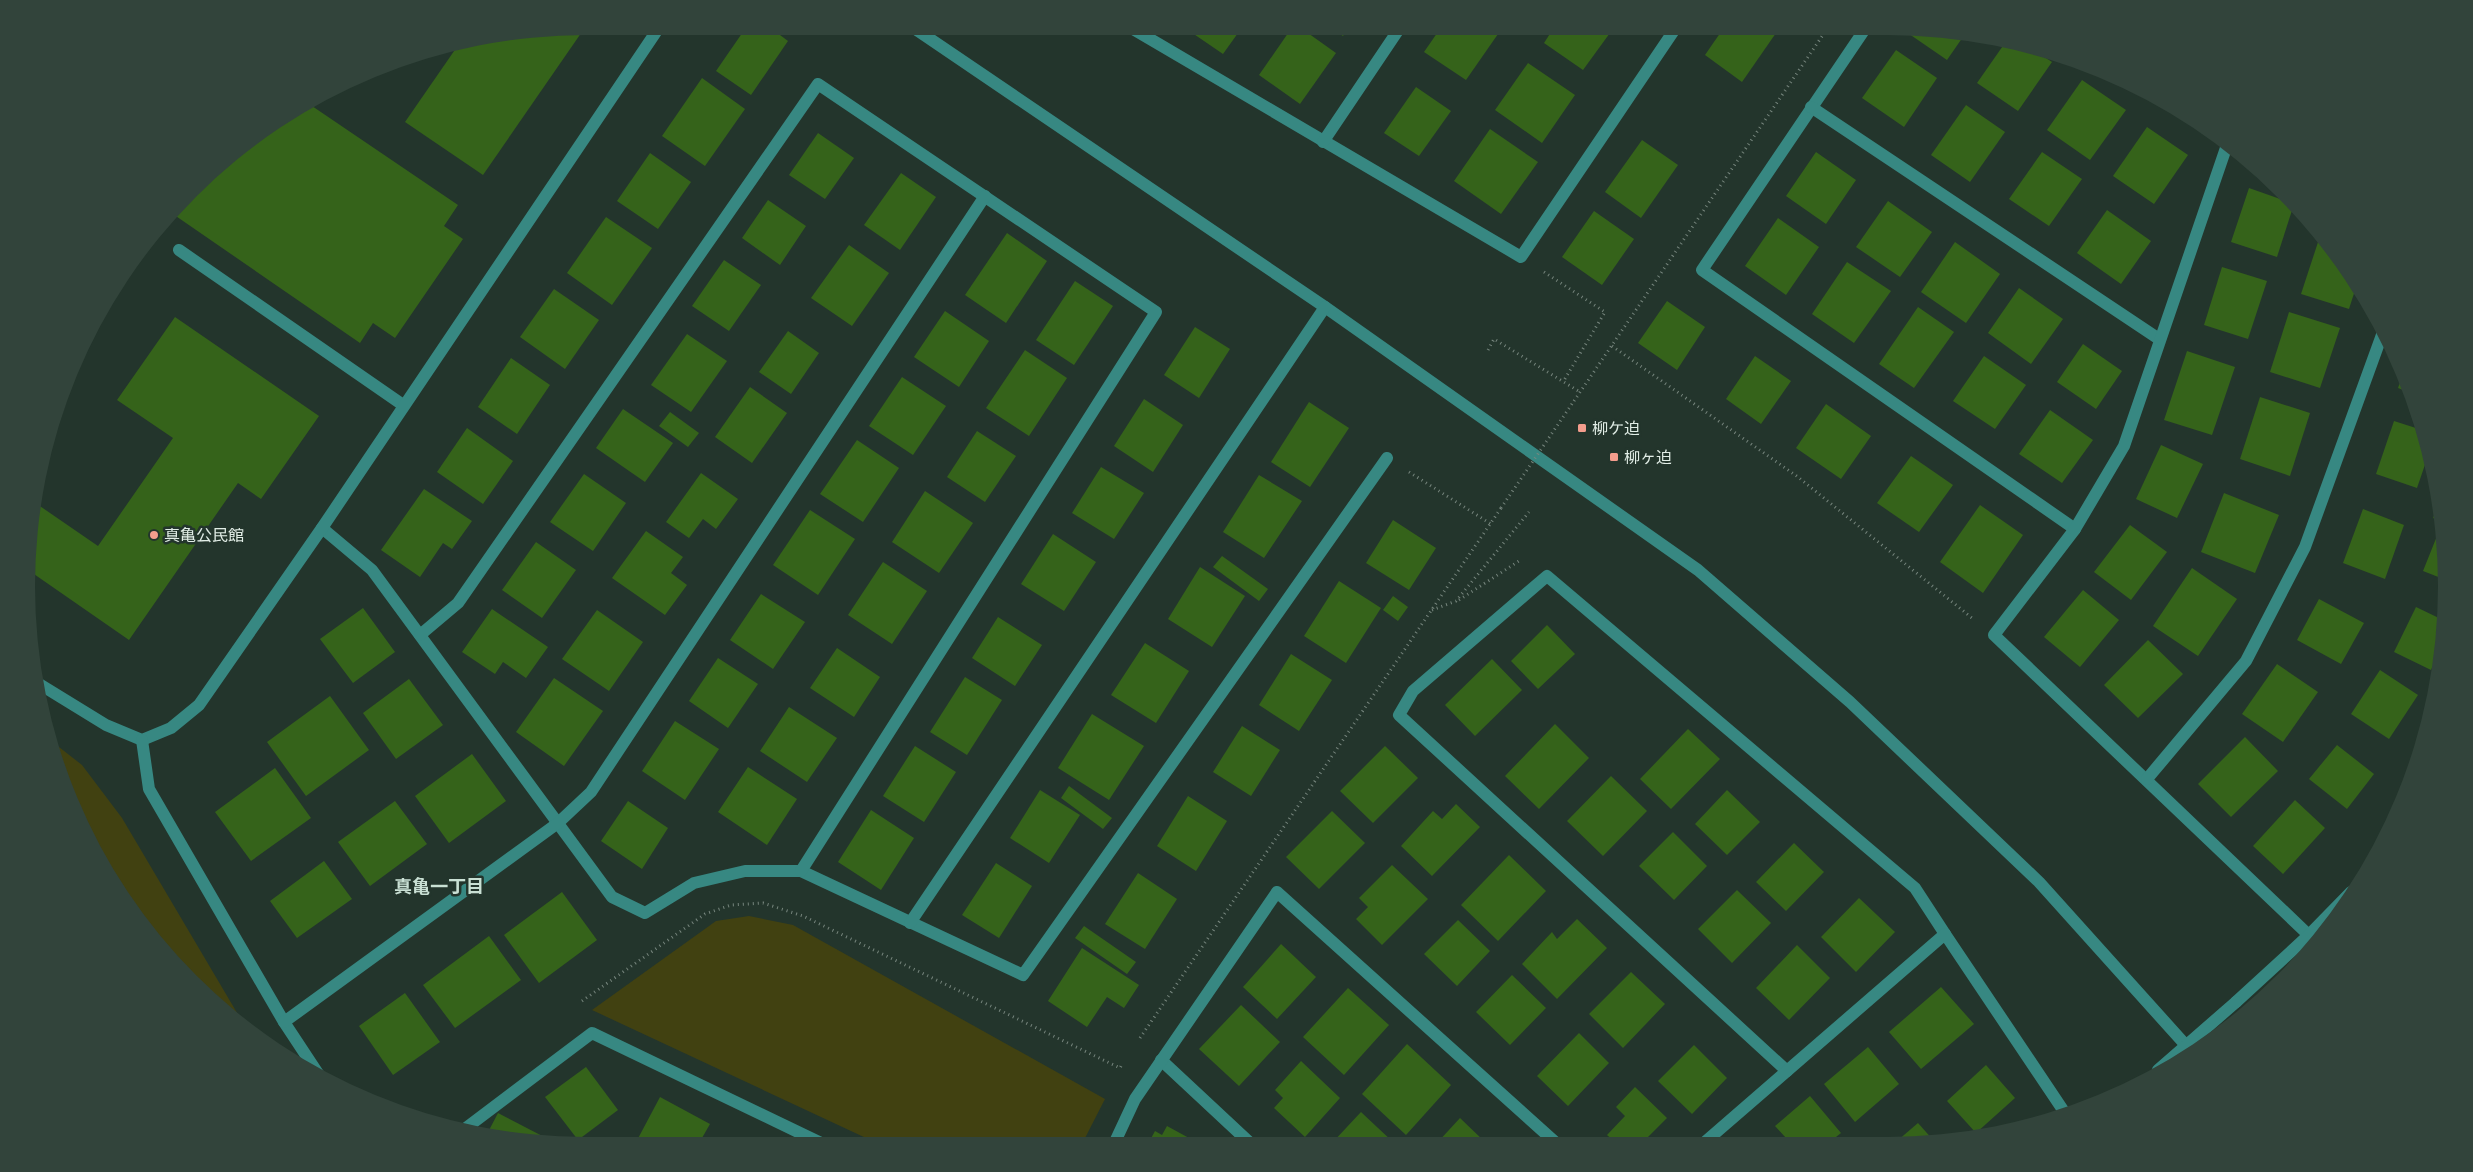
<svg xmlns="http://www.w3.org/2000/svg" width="2473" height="1172" font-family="'Roboto Condensed','Noto Sans JP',sans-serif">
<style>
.green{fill:#414111}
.building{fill:#35631a}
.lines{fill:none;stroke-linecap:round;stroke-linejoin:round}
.path{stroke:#77867e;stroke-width:3;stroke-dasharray:1 4;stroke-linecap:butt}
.minor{stroke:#378882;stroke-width:12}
.path-bridge{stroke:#77867e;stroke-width:3;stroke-dasharray:1 4;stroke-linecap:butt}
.minor-bridge{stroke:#378882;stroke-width:12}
.poi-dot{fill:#f49d8d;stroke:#23352c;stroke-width:2}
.labels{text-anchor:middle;stroke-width:5;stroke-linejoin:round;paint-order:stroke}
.poi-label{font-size:16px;fill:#e1ede6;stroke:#23352c;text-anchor:start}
.neighbourhood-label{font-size:18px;font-weight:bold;fill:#c9e0d4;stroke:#23352c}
</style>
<rect width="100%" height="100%" fill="#23352c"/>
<g class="green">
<path d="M50 740 82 765 122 818 246 1028C228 1013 207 998 190 982 130 923 69 822 50 740Z"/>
<polygon points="749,916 793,925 1105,1099 1082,1144 881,1145 592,1010 716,921"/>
</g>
<g class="building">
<polygon points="586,26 483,175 405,122 461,41 477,37"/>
<polygon points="747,26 768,26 788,41 751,95 716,71"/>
<polygon points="1182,26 1243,26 1223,54"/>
<polygon points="1293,26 1298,26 1336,53 1300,104 1259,75"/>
<polygon points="1328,26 1350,26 1343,36"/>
<polygon points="1442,26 1486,26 1498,34 1466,80 1424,52"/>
<polygon points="1555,26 1615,26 1583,70 1544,43"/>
<polygon points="1725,26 1767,26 1776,33 1742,82 1705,55"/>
<polygon points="1899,27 1965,34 1947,60"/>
<polygon points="2007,40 2031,48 2052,62 2018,111 1977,83"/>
<polygon points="1896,50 1937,78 1904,127 1862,98"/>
<polygon points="1528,63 1575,95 1542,143 1495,110"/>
<polygon points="702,78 745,109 705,166 662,136"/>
<polygon points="2082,80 2126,110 2090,160 2047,130"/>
<polygon points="1416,87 1451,111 1419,156 1384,133"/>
<polygon points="319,95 312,106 458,205 444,226 463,239 395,338 373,323 360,343 170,212 245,142 306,101"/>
<polygon points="1966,105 2005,132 1970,182 1931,155"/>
<polygon points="2147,127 2188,155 2154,204 2113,176"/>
<polygon points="1490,129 1538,162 1501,214 1454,181"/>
<polygon points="818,133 854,158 825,199 789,175"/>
<polygon points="1642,140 1678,165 1641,218 1605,192"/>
<polygon points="1816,152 1856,180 1826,224 1786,196"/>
<polygon points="2042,152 2082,179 2049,226 2009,199"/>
<polygon points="650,153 691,182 658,229 617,201"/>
<polygon points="901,173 936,197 900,250 864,225"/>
<polygon points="2249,188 2294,204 2277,257 2231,242"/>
<polygon points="768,200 806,226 780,265 742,238"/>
<polygon points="1888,201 1932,232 1900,277 1856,247"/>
<polygon points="2107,210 2151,241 2121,284 2077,253"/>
<polygon points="1594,211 1634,239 1602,285 1562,257"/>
<polygon points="606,217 652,248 612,305 567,273"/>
<polygon points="1778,218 1819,247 1786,295 1745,266"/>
<polygon points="1007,233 1047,261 1006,323 965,295"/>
<polygon points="2320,236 2357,284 2349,309 2301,294"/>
<polygon points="1955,242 2000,274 1966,323 1921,292"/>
<polygon points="849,245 889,273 852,326 811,298"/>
<polygon points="724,260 761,285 729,331 692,306"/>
<polygon points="1847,262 1891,291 1854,343 1812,314"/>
<polygon points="2222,267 2267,281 2248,339 2204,325"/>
<polygon points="1075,281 1113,306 1074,365 1036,340"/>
<polygon points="2019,288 2063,319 2031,364 1988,333"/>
<polygon points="554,289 599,320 565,369 520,337"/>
<polygon points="1667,301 1705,327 1677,370 1638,343"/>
<polygon points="1918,307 1954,332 1914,388 1879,364"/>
<polygon points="945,311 989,341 959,387 914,357"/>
<polygon points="2289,312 2340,328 2320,388 2270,372"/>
<polygon points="175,317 319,416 261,499 238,483 129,640 31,572 28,576 27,550 34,502 98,546 173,438 117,400"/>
<polygon points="1195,327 1230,349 1199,398 1164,375"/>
<polygon points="788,331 819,353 791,394 759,372"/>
<polygon points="687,334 727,361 691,412 651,385"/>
<polygon points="2083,344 2122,371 2096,409 2057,382"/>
<polygon points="1025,350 1067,378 1029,436 986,408"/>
<polygon points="2187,351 2235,367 2212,435 2164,420"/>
<polygon points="1755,356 1791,381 1761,424 1726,399"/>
<polygon points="1984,356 2026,385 1995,429 1953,401"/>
<polygon points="511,358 550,385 517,434 478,407"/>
<polygon points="2404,371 2404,372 2411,393 2398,388"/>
<polygon points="902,377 946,406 913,455 869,426"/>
<polygon points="750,387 787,413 752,463 715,437"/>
<polygon points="2260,397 2310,413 2290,476 2240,459"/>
<polygon points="1144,399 1183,425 1153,472 1114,446"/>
<polygon points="1309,402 1349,428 1310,487 1271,462"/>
<polygon points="1826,404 1871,436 1841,479 1796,448"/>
<polygon points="623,409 673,443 645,482 596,448"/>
<polygon points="2050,410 2093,440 2062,483 2019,454"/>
<polygon points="670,412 699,433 688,447 659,426"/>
<polygon points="2394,421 2422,430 2429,453 2417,488 2376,474"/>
<polygon points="467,428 513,461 483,504 437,472"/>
<polygon points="977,431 1016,456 985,502 947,477"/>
<polygon points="857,440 899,468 863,522 820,494"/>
<polygon points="2161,445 2203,464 2177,518 2136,499"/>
<polygon points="1911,456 1953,485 1919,532 1877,503"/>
<polygon points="1101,467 1144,493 1114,539 1072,513"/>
<polygon points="701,473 738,499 716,529 703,519 689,538 666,522"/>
<polygon points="584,474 626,503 593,551 550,522"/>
<polygon points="1259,475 1302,501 1264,558 1223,532"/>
<polygon points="424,489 472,521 452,549 443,543 420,577 381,550"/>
<polygon points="925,491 973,523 939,573 892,542"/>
<polygon points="2224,493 2279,515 2255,573 2201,552"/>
<polygon points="2439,503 2440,521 2433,518"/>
<polygon points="1980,505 2023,535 1983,593 1940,562"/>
<polygon points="2363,509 2404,525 2385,579 2343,563"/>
<polygon points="810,510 855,539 818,595 773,565"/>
<polygon points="1393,520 1436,548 1409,590 1366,563"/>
<polygon points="2130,525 2167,552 2131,600 2094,572"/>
<polygon points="2441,526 2446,580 2423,571"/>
<polygon points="646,531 683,557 671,573 687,585 665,615 612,578"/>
<polygon points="1053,534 1096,562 1064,611 1021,584"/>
<polygon points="536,542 576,570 542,618 502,590"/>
<polygon points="1222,556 1268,589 1259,601 1213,567"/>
<polygon points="883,562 927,591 892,644 848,615"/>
<polygon points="1200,567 1245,596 1212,647 1168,619"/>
<polygon points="2192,568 2237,599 2198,656 2153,626"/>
<polygon points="1339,581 1381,608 1346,663 1304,636"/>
<polygon points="2083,590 2119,620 2080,667 2044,637"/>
<polygon points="761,594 805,622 773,669 730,640"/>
<polygon points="1393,596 1408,607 1398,621 1383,610"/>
<polygon points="2319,599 2364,623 2341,664 2297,640"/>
<polygon points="2416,607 2443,620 2441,649 2431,670 2394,652"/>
<polygon points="363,608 395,652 353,683 320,639"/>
<polygon points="492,609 548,647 526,678 503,662 495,674 462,652"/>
<polygon points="597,610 643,642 609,691 562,659"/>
<polygon points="998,617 1042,645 1015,686 972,658"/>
<polygon points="1547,625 1575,654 1538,689 1511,661"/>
<polygon points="2148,640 2183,674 2138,718 2104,685"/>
<polygon points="1145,643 1189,671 1156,723 1111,695"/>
<polygon points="837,648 880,677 854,717 810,688"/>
<polygon points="1291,654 1332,680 1299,731 1259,705"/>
<polygon points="718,658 758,684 728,728 689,701"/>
<polygon points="1492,659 1522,690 1475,736 1445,705"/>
<polygon points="2277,664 2318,692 2283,742 2242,714"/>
<polygon points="2380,670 2418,695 2389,739 2351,714"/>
<polygon points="965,677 1002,700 967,755 930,732"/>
<polygon points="554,678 603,711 564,766 516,732"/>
<polygon points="409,679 443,725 396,759 363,713"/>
<polygon points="330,696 369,750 306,796 267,742"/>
<polygon points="789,707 837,738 807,782 760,751"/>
<polygon points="1092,714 1144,746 1109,800 1058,768"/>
<polygon points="675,721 719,749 685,800 642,771"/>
<polygon points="1555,724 1589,758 1539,809 1505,776"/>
<polygon points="1242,726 1280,750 1251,796 1213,772"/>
<polygon points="1688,729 1720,759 1671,809 1640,779"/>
<polygon points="2245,737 2278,771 2231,817 2198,784"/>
<polygon points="2337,745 2374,774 2347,809 2309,779"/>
<polygon points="915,746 956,772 924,822 883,796"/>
<polygon points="1385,746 1418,778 1373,823 1340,791"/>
<polygon points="472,754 506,801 449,843 415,796"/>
<polygon points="748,767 797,799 767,845 718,812"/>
<polygon points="275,768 311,818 251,861 215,812"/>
<polygon points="1611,776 1647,811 1603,856 1567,821"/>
<polygon points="1069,786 1112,818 1103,829 1061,798"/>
<polygon points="1040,790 1080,815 1049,863 1010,838"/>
<polygon points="1727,790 1760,822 1727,855 1695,824"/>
<polygon points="1188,796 1227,821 1196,871 1157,846"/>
<polygon points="2295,800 2325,828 2283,874 2253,846"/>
<polygon points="395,801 427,844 370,886 338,842"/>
<polygon points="628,801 668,828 642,869 601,841"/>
<polygon points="1456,804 1480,827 1432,876 1401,846 1433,811 1442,819"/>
<polygon points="871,810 914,838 881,890 838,862"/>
<polygon points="1332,811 1365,843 1319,889 1286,857"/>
<polygon points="1673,832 1707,866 1674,900 1639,866"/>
<polygon points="1794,843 1824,872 1786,911 1756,882"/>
<polygon points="1509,855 1546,891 1498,941 1461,905"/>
<polygon points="324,861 352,899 297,938 270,901"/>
<polygon points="996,863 1032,886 999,938 962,915"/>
<polygon points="1392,865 1428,899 1382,945 1356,919 1368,907 1359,898"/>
<polygon points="1138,873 1177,899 1145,949 1105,924"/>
<polygon points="1737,890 1771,923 1732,963 1698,929"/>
<polygon points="562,892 597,940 539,983 504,935"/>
<polygon points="1859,898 1895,932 1856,972 1821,937"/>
<polygon points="1577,919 1607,948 1557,999 1522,964 1552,932 1557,939"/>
<polygon points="1458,920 1490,951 1457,986 1424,954"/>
<polygon points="1084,926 1136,962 1127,974 1075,938"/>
<polygon points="489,936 521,980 455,1028 423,985"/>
<polygon points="1281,944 1316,977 1277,1019 1243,987"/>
<polygon points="1797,945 1830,978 1789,1020 1756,988"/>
<polygon points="1082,948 1139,985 1124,1008 1107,997 1087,1027 1048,1001"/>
<polygon points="1631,972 1665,1004 1623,1048 1589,1014"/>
<polygon points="1512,975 1546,1008 1510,1045 1476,1012"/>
<polygon points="1941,987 1974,1024 1921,1069 1889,1032"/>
<polygon points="1348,988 1389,1025 1344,1075 1303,1037"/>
<polygon points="405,993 440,1042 393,1075 359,1026"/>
<polygon points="1241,1005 1280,1042 1239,1086 1199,1049"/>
<polygon points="1579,1033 1609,1063 1568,1106 1537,1076"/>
<polygon points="1407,1044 1451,1085 1406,1135 1362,1094"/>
<polygon points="1694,1045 1727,1078 1692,1114 1658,1081"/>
<polygon points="1868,1047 1899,1084 1855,1122 1824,1084"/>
<polygon points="1301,1061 1340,1098 1305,1137 1274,1108 1283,1098 1275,1090"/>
<polygon points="1986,1065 2015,1098 1976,1133 1947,1101"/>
<polygon points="586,1067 618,1110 578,1140 545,1097"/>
<polygon points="1635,1087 1667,1118 1643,1142 1615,1142 1607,1135 1625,1116 1616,1107"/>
<polygon points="1810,1096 1841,1133 1831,1141 1781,1142 1786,1138 1775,1126"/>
<polygon points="660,1097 710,1124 698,1145 634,1146"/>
<polygon points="1361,1112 1394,1143 1332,1143"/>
<polygon points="498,1113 550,1140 549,1142 486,1136"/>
<polygon points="1460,1118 1486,1143 1437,1143"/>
<polygon points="1918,1123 1934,1141 1897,1141"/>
<polygon points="1167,1126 1200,1144 1148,1144 1155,1131 1162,1135"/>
</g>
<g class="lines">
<g class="path">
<polyline points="1544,272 1605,312 1563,382"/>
<polyline points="1612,346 1798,477 1972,618"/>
<polyline points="1488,350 1494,339 1580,392"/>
<polyline points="1574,401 1829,26"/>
<polyline points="1409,472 1491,524"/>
<polyline points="1459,600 1519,561"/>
<polyline points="1432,610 1456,601 1529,512"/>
<polyline points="582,1001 705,914 731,905 763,903 803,916 1120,1068 1121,1066"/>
<polyline points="1140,1038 1501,508"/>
</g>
<g class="minor">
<polyline points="911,26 1325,307 1698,570 1850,702 2039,882 2191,1051"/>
<polyline points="1128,26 1521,257 1677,26"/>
<polyline points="1867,26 1702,270 2075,529"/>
<polyline points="1811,107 2159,339"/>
<polyline points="1323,142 1401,26"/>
<polyline points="2227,145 2124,446 2075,529 1994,635 2316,942"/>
<polyline points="179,250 403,405"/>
<polyline points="322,528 372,570 612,897 645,913 694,883 745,871 801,871 1023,975 1387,458"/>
<polyline points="420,635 458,603 818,84 1156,312 801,871"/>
<polyline points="36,682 106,725 142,740 171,728 199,705 322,528 660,26"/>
<polyline points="142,740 149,789 284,1022 319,1075"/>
<polyline points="2147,779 2246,661 2305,547 2383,332"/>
<polyline points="910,923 1325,307"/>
<polyline points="2236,1002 2309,935 2351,892"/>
<polyline points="284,1022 558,823 591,792 985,196"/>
<polyline points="1161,1060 1250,1143"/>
<polyline points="1787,1071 1399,715 1413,691 1547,576 1915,888 1945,934"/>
<polyline points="462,1131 592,1033 825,1145"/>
<polyline points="1705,1142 1945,934 2065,1113"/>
<polyline points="1114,1144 1135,1099 1277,892 1555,1142"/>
</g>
<polyline class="path-bridge" points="1501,508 1574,401"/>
<polyline class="minor-bridge" points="2158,1070 2236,1002"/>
</g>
<g class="poi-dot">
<rect x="1577" y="423" width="10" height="10" rx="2.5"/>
<rect x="1609" y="452" width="10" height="10" rx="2.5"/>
<circle cx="154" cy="535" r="5"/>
</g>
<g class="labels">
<g class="poi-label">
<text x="1592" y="434">柳ケ迫</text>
<text x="1624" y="463">柳ヶ迫</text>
<text x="164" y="541">真亀公民館</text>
</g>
<g class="neighbourhood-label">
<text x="439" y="893">真亀一丁目</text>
</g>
</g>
<path d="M0 0H2473V1172H0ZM586 35H1887A551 551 0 0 1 2438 586V586A551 551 0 0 1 1887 1137H586A551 551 0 0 1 35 586V586A551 551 0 0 1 586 35Z" fill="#32443b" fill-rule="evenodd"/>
</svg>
